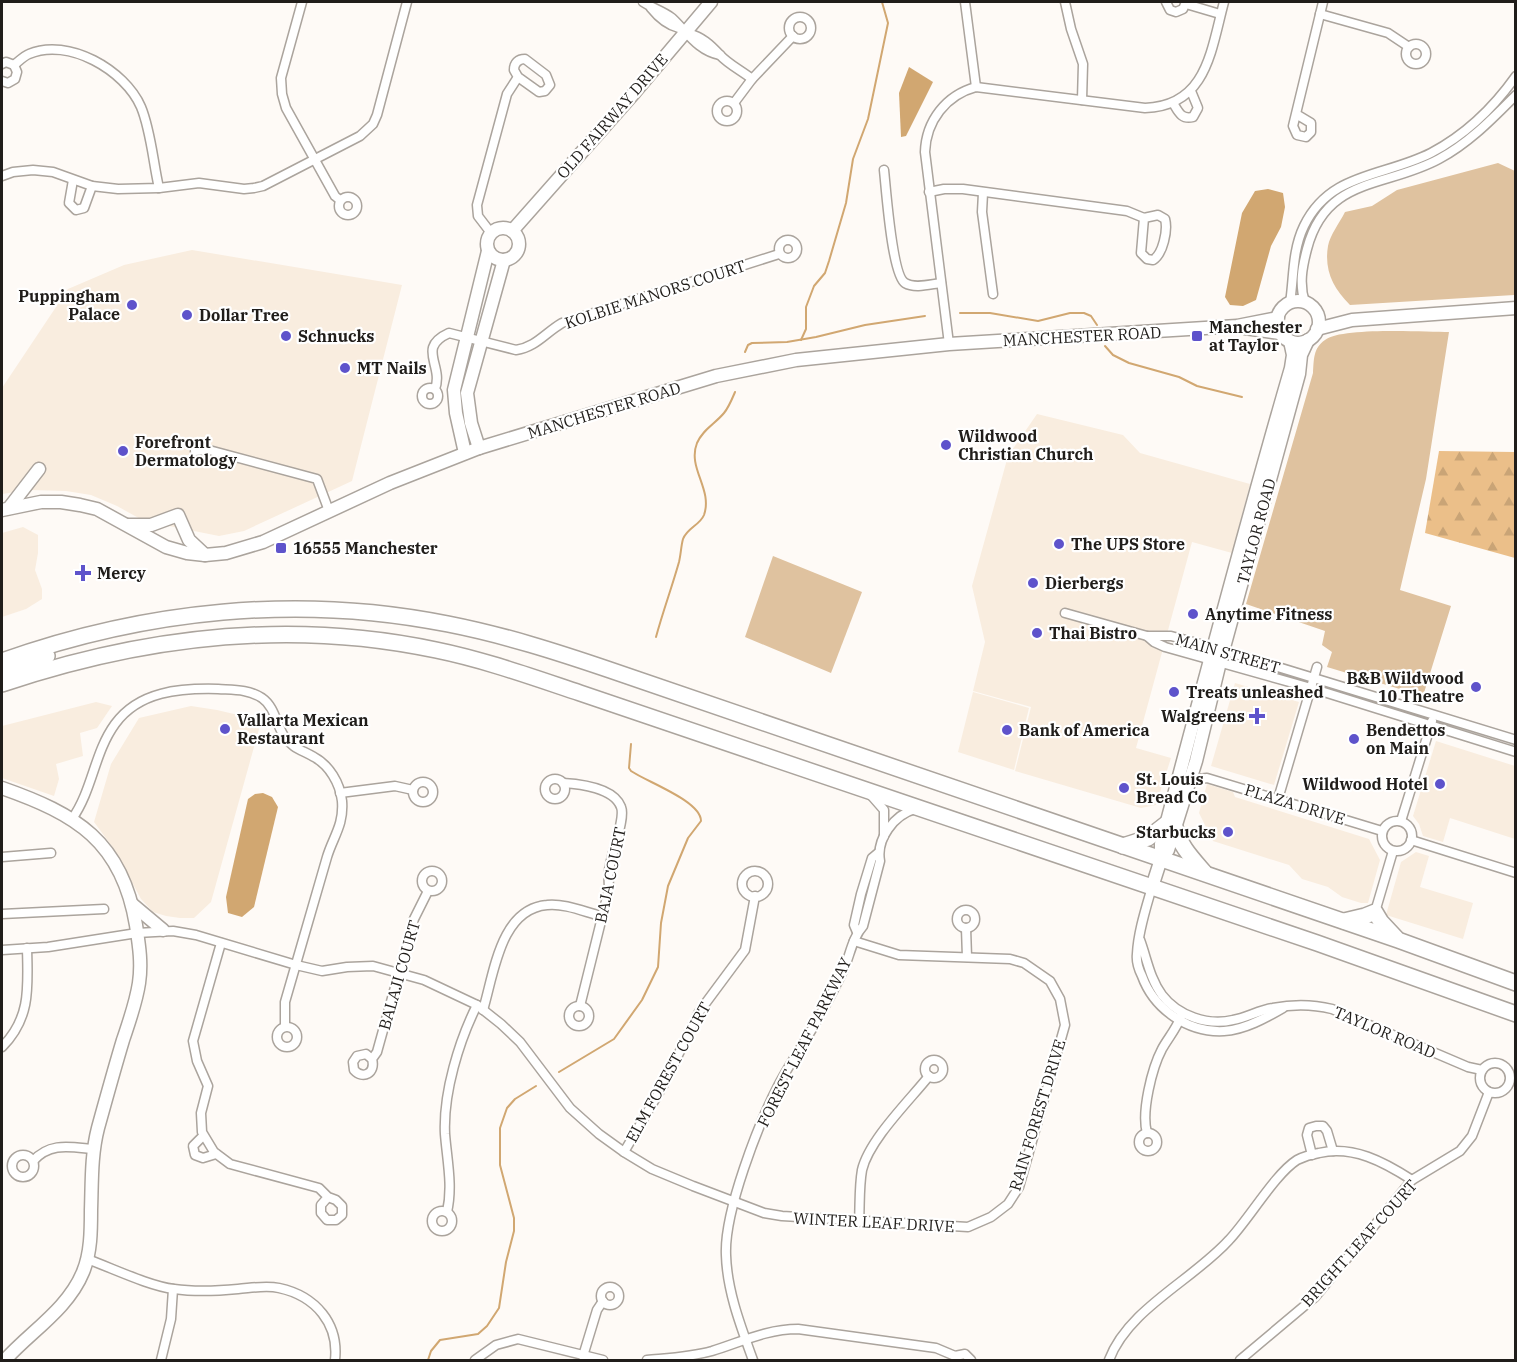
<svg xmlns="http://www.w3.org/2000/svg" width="1517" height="1362" font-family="'IBM Plex Serif',serif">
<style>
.built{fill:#f9eddf}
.grass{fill:#dfc29f}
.forest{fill:url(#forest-firs)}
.water{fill:#d1a771}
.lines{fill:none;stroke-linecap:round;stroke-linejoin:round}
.stream{stroke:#d1a771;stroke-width:2}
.street-casing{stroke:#aba49d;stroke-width:11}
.secondary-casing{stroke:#aba49d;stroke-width:15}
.highway-casing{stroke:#aba49d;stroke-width:18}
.street{stroke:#fff;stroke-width:8}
.secondary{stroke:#fff;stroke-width:12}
.highway{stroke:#fff;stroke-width:15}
.poi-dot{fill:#5e53cb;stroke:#fff;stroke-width:2}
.labels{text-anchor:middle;stroke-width:4.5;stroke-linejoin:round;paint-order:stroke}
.street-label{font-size:16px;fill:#201d1a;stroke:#fff}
.poi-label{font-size:16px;font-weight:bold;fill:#201d1a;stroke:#fff;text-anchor:start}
</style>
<defs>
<pattern id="forest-firs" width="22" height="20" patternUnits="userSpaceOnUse" patternTransform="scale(1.5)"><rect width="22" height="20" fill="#ebbf89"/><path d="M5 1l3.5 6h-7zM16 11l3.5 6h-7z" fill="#c9a476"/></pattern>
</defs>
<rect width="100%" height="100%" fill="#fefaf6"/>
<g class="built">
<polygon points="192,250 402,285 352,481 244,531 219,536 144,521 117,506 91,495 66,491 30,490 2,494 2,388 68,289 124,265"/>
<polygon points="1037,414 1123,435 1140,453 1250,484 1232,553 1192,542 1136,748 1171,758 1156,805 1141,808 1015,771 1031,707 973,691 985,642 972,586 1008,456"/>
<polygon points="23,527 38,535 38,553 35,570 42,589 42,599 26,609 2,617 2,533"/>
<polygon points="1235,683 1299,702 1274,785 1211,766"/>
<polygon points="973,692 1029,708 1014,770 958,752"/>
<polygon points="96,702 112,706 97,728 80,733 83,756 56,764 59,779 54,796 2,778 2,726"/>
<polygon points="191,706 217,710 255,719 259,729 211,902 194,918 180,918 166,916 153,912 141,899 114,849 94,822 111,764 139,718"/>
<polygon points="1436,741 1515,766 1515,839 1450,818 1443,842 1423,836 1419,824 1413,816"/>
<polygon points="1207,784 1233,792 1235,797 1369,839 1380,860 1368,903 1361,903 1342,897 1328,887 1302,879 1289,865 1213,841 1199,813"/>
<polygon points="1416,852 1429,856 1420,887 1473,903 1463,939 1386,915 1401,862"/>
</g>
<g class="grass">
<path d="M1498 163 1515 171 1514 295 1350 305C1333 288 1324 270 1328 246 1330 235 1340 222 1345 212L1372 206 1397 190Z"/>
<path d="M1449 332 1426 479 1400 590 1451 606 1423 696 1327 667 1332 652 1322 645 1325 631 1246 604 1313 373C1314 360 1313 348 1325 340 1341 327 1425 332 1449 332Z"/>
<polygon points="773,556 862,592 831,673 745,637"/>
</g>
<polygon class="forest" points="1439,451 1515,452 1515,558 1425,533"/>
<g class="water">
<polygon points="909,67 933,82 906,136 901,137 899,93"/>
<polygon points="1268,189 1283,193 1285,207 1281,227 1271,246 1256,300 1243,306 1230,305 1225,297 1242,213 1255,191"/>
<polygon points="263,793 272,797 278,807 254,907 242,917 228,913 226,897 248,799 255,794"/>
</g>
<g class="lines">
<g class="stream">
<polyline points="960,313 990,313 1038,321 1070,313 1084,313 1091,316 1097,325"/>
<polyline points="801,340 806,329 806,307 814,286 825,273 829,261 846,203 853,159 868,119 888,23 882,2"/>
<polyline points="1105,346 1113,355 1129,363 1179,377 1197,386 1242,397"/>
<polyline points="745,352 748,345 752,343 787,342 816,337 865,325 925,316"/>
<path d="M656 637C663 611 672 587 679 562 681 554 681 546 683 539 687 528 700 525 704 515 713 489 687 468 697 443 703 429 715 424 724 413 729 407 732 399 735 392"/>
<path d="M559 1072 614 1039 642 1000 658 967 661 923 668 886 688 838 701 821C701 801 647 782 631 771L629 768 631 744"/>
<polyline points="428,1360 431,1351 440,1340 478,1334 487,1326 499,1308 506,1262 514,1231 514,1218 500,1165 500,1128 507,1108 515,1099 536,1086"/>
</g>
<defs>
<g id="street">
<polyline points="302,2 281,78 282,94 286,108 335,196 340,200"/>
<path d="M643 2C652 8 663 11 672 18 687 32 698 51 720 55"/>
<polyline points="965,2 976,87"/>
<polyline points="1065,2 1071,29 1083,64 1082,100"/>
<polyline points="1166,2 1170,10 1176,12 1183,9 1186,2"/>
<polyline points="1186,4 1220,14"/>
<path d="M651 8C659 18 667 25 679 28"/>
<polyline points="1320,14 1388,33 1409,47"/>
<circle cx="800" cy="28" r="11"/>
<path d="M688 33C702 37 710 44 720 55 728 64 742 71 752 79"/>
<circle cx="1416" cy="54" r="10"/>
<polyline points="2,64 6,62 14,65"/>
<path d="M14 65C19 61 24 56 29 54 68 37 125 70 141 107 151 131 153 162 159 188"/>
<polyline points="2,81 8,83 15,79 17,72 14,65"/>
<circle cx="727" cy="111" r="10"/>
<polyline points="734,103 752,79 793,36"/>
<path d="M1173 103C1178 111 1181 120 1193 117L1198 108 1191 91"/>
<polyline points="1296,114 1311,123 1311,132 1306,137 1297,135 1293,126 1323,2"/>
<path d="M884 170C886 188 892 275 905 283 915 289 931 284 941 283"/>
<polyline points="2,176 13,172 33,170 53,172 92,186 118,189 159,188 199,183 244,189 254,188 263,186 360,136 373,124 377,115 407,2"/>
<polyline points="73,180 69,203 76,210 84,208 92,186"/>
<path d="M929 192 944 189H963L1127 211 1144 218 1158 215 1165 219C1168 230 1163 254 1153 260L1147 259 1141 253 1144 218"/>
<polyline points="983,193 982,212 993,294"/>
<circle cx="348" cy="206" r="9"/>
<path d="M491 233 478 216 477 205 507 94 518 77 539 92 545 91 550 85 546 75 525 59C518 59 514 63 514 70L518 77"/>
<circle cx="788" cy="249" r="9"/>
<path d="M1290 303C1294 277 1292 251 1304 226 1330 172 1384 177 1431 153 1465 135 1494 107 1516 76"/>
<path d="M1305 303C1299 284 1302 268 1307 249 1326 176 1386 188 1439 159 1469 143 1492 119 1516 95"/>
<path d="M949 344 925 152C926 121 946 95 976 87L1145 108C1207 106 1211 50 1224 2"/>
<circle cx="430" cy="396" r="8"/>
<path d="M435 389C444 365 416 348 449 333L516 350C536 347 545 333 562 323L779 254"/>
<polyline points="195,451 209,450 317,479 329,511"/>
<polyline points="1065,613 1147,636"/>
<polyline points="1516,740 1219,649 1171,636 1147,636 1154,642 1165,647 1311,688 1516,752"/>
<circle cx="555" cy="789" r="10"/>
<circle cx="423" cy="792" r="10"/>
<path d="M563 783C580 784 614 788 621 807 626 819 610 856 609 871 608 877 609 883 609 889L580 1006"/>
<polyline points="1189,785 1197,779 1207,778 1382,831"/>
<polyline points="340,793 395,786 413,790"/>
<polyline points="870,794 884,810 884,836"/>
<polyline points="1278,799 1317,667"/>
<path d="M72 819C93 789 94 753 115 724 139 691 180 688 218 689 234 690 248 689 262 698 275 707 276 724 284 736 292 748 302 750 314 757 329 765 340 783 342 801 344 825 333 837 327 857 313 905 299 954 285 1002V1026"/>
<circle cx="1397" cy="836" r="15"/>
<polyline points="1401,821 1432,721"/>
<polyline points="1411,840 1516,873"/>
<polyline points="2,857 51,853"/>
<circle cx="432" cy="881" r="10"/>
<circle cx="755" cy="884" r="13"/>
<path d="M1152 887C1146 908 1138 932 1137 954 1136 962 1139 970 1142 976 1154 1009 1188 1033 1224 1031 1244 1030 1266 1018 1283 1008"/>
<circle cx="966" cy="919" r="9"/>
<polyline points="1375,912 1393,851"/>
<polyline points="2,914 104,909"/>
<polyline points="966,928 967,957"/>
<polyline points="857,932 854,925 861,894 872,858 878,853"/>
<path d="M1140 940C1147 959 1150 979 1162 995 1178 1016 1208 1026 1233 1020 1246 1018 1259 1010 1273 1008 1293 1004 1312 1004 1332 1009L1468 1067 1482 1070"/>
<polyline points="221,943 193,1041 197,1061 208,1086 201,1113 202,1132 214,1152 230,1164 319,1188 328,1197 336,1200 342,1206 342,1215 336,1220 327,1220 321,1213 321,1205 328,1197"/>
<polyline points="2,950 48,947 137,933 173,931 196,935 296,965 322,971 347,967 373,966 424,980 477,1005 501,1024 520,1042 570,1108 599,1134 624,1152 652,1169 693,1186 764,1213 782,1216 968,1227 991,1217 1008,1204 1019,1187 1065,1025 1060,999 1050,981 1024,963 1010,959 899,955 854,941"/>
<circle cx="579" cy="1016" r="10"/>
<path d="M483 1010C494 974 500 909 547 905 564 903 585 912 601 916"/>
<circle cx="287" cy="1037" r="10"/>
<path d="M2 1047C31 1018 28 987 27 948"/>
<path d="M372 1059 366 1054 357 1056 353 1062 354 1070C363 1080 376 1073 372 1059L377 1052 414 919 428 891"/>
<circle cx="934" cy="1069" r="9"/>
<circle cx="1495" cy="1078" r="15"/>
<circle cx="1148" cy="1142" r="9"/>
<path d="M1147 1133C1141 1112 1152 1068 1162 1049 1168 1038 1177 1028 1181 1016"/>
<polyline points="203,1136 193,1146 195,1155 203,1158 216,1154"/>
<polyline points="624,1152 664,1084 699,1012 745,950 755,896"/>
<circle cx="23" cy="1166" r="11"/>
<polyline points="1312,1155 1307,1135 1309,1128 1316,1126 1323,1126 1327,1131 1333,1151"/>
<path d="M33 1161C50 1142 70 1147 93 1149"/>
<circle cx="442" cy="1221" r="10"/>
<path d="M447 1212C453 1186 447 1160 445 1134 443 1093 459 1041 477 1005"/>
<path d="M859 1222C860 1205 859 1187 862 1170 869 1140 909 1101 929 1076"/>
<path d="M87 1259C112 1268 149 1286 174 1289 195 1292 217 1291 238 1289 251 1288 266 1285 279 1288 316 1296 339 1324 335 1360"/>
<circle cx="610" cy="1296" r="9"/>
<polyline points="583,1356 597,1310 603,1301"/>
<polyline points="161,1360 171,1319 173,1289"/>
<polyline points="475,1360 496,1345 518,1339 603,1360"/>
<path d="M647 1360C668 1358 691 1357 712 1351 741 1342 767 1329 798 1329L936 1348 955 1356 965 1354 971 1360"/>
<path d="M753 1360C741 1327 727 1291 726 1255 724 1212 758 1125 778 1086 790 1062 807 1040 820 1015 828 1001 836 986 843 971 850 956 852 938 863 926L880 861C876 839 894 815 915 809"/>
<path d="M1109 1360C1128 1309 1193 1280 1229 1240 1249 1219 1275 1174 1297 1160 1303 1157 1313 1154 1319 1153 1353 1145 1384 1162 1412 1180"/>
<polyline points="1240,1360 1315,1297 1412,1180 1460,1151 1472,1136 1489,1092"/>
</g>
<g id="secondary">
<circle cx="503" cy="244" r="16"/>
<polyline points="512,231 635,92 711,2"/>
<circle cx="1298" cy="322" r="21"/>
<polyline points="1245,328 1280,333"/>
<polyline points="1317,329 1352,320 1516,308"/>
<polyline points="479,448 471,423 467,393 504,260"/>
<polyline points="465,453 456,413 454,390 488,251"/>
<polyline points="9,508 39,469"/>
<polyline points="2,510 41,502 61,502 80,505 97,509 166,547 187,553 205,555 226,553 263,542 390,483 479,448 716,376 796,360 949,344 1237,326 1278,318"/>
<polyline points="128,525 151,525 178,515 189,540 205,555"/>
<path d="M2 788C76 814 122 841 136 925 139 945 142 963 139 983 136 1003 129 1022 123 1040 114 1070 106 1099 98 1128 91 1155 92 1182 91 1210 91 1230 91 1253 83 1272 68 1309 30 1332 5 1360"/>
<polyline points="1161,859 1168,850 1196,761 1220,662 1299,374 1301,355 1308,340"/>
<path d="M1152 887 1161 859V844C1203 685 1245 526 1291 368L1293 355 1290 341"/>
<polyline points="132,904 163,930"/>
</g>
<g id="highway">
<path d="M2 661C145 610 299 594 448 624 504 635 557 652 610 670L1398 940 1516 983"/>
<polyline points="2,672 47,656"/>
<path d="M2 684C142 637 290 619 436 650 485 660 532 677 580 693L1317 943 1516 1014"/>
<path d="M1175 827C1180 846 1192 858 1204 872"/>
<polyline points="1123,846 1148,838 1166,824"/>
<polyline points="1344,921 1365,916 1375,912 1381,922 1396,938"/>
</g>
</defs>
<use href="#street" class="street-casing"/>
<use href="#secondary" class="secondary-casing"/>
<use href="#highway" class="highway-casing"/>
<use href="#street" class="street"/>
<use href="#secondary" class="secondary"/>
<use href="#highway" class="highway"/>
</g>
<g class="poi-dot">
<circle cx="132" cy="305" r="6"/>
<circle cx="187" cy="315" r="6"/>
<circle cx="286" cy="336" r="6"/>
<rect x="1191" y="330" width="12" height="12" rx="3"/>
<circle cx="345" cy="368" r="6"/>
<circle cx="946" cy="445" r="6"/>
<circle cx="123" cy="451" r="6"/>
<circle cx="1059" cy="544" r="6"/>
<rect x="275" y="542" width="12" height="12" rx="3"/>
<path d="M80 564h6v6h6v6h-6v6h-6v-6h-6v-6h6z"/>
<circle cx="1033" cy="583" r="6"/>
<circle cx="1193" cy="614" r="6"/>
<circle cx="1037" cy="633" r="6"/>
<circle cx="1476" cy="687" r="6"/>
<circle cx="1174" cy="692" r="6"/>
<path d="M1254 707h6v6h6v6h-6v6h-6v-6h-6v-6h6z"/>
<circle cx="225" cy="729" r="6"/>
<circle cx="1007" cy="730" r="6"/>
<circle cx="1354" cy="739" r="6"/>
<circle cx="1440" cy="784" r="6"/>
<circle cx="1124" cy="788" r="6"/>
<circle cx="1228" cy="832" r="6"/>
</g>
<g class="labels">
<g class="street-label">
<text transform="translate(612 116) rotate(-49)" y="6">OLD FAIRWAY DRIVE</text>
<text transform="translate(655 294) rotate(-18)" y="6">KOLBIE MANORS COURT</text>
<text transform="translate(1082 336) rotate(-3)" y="6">MANCHESTER ROAD</text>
<text transform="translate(604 410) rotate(-17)" y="6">MANCHESTER ROAD</text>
<text transform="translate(1256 531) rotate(-75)" y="6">TAYLOR ROAD</text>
<text transform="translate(1228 653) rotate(16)" y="6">MAIN STREET</text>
<text transform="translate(1295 804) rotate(17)" y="6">PLAZA DRIVE</text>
<text transform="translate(610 875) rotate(-78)" y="6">BAJA COURT</text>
<text transform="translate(399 975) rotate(-74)" y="6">BALAJI COURT</text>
<text transform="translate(1385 1032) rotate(23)" y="6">TAYLOR ROAD</text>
<text transform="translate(804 1042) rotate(-63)" y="6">FOREST LEAF PARKWAY</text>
<text transform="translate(668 1072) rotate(-61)" y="6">ELM FOREST COURT</text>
<text transform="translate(1037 1115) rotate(-73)" y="6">RAIN FOREST DRIVE</text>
<text transform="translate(874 1222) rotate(3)" y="6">WINTER LEAF DRIVE</text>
<text transform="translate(1359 1243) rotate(-48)" y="6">BRIGHT LEAF COURT</text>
</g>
<g class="poi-label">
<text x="120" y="302" text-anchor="end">Puppingham<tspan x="120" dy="18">Palace</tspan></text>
<text x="199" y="321">Dollar Tree</text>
<text x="1209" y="333">Manchester<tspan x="1209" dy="18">at Taylor</tspan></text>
<text x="298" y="342">Schnucks</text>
<text x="357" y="374">MT Nails</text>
<text x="958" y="442">Wildwood<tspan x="958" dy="18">Christian Church</tspan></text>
<text x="135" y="448">Forefront<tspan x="135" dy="18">Dermatology</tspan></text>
<text x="1071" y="550">The UPS Store</text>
<text x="293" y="554">16555 Manchester</text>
<text x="97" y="579">Mercy</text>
<text x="1045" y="589">Dierbergs</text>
<text x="1205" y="620">Anytime Fitness</text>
<text x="1049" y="639">Thai Bistro</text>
<text x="1464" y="684" text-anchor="end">B&amp;B Wildwood<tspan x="1464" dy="18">10 Theatre</tspan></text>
<text x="1186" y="698">Treats unleashed</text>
<text x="1245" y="722" text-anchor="end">Walgreens</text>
<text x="237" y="726">Vallarta Mexican<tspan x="237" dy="18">Restaurant</tspan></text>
<text x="1019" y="736">Bank of America</text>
<text x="1366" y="736">Bendettos<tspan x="1366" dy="18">on Main</tspan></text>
<text x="1136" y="785">St. Louis<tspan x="1136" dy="18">Bread Co</tspan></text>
<text x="1428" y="790" text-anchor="end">Wildwood Hotel</text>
<text x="1216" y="838" text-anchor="end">Starbucks</text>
</g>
</g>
<rect width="1517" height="1362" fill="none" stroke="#201d1a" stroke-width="6"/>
</svg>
